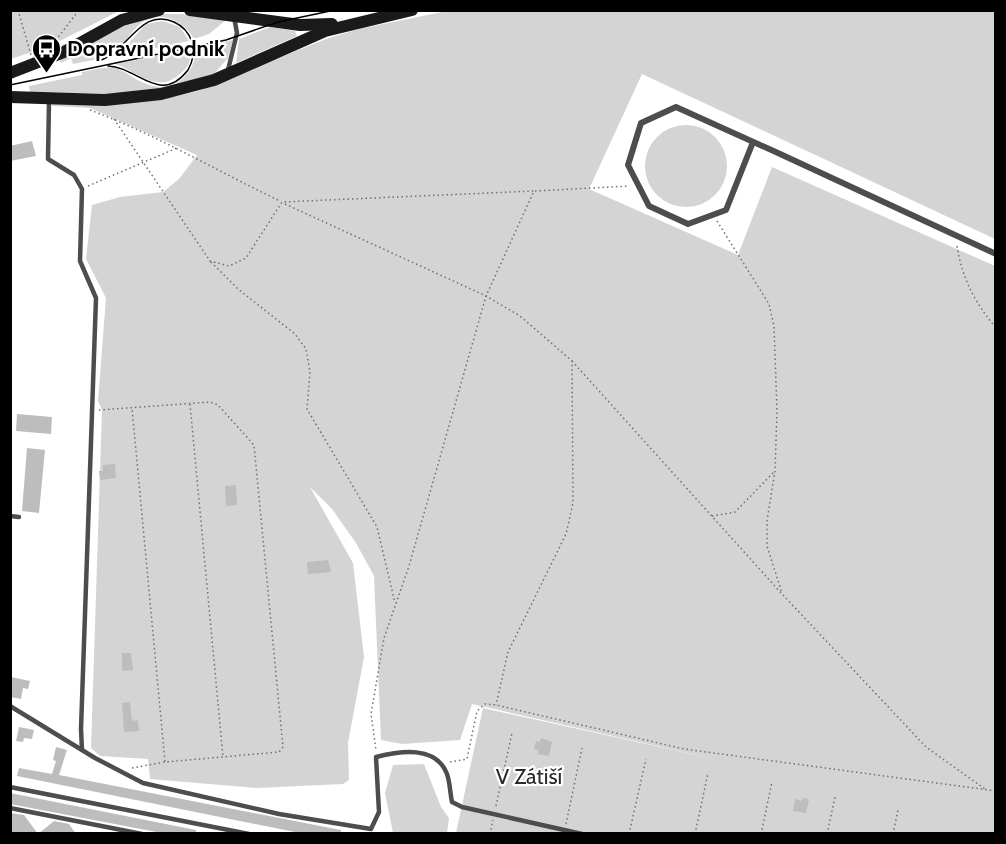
<svg xmlns="http://www.w3.org/2000/svg" width="1006" height="844" font-family="Cabin,sans-serif">
<style>
.green{fill:#d4d4d4}
.building{fill:#bdbdbd}
.lines{fill:none;stroke-linecap:round;stroke-linejoin:round}
.path{stroke:#6f6f6f;stroke-width:1.5;stroke-dasharray:1.5 3;stroke-linecap:butt}
.lane{stroke:#4d4d4d;stroke-width:4.5}
.street{stroke:#4d4d4d;stroke-width:6}
.secondary{stroke:#1a1a1a;stroke-width:12}
.tram{stroke:#000;stroke-width:1.5}
.labels{text-anchor:middle;stroke-width:4.5;stroke-linejoin:round;paint-order:stroke}
.poi-label{font-size:22px;font-weight:bold;fill:#000;stroke:#fff;text-anchor:start}
.park-label{font-size:22px;fill:#2b2b2b;stroke:#fff}
</style>
<rect width="100%" height="100%" fill="#fff"/>
<g class="green">
<polygon points="10,11 11,10 119,11 50,46 11,59"/>
<polygon points="447,11 995,11 995,239 642,74 589,189 738,255 772,167 995,266 995,833 456,833 483,708 728,762 472,704 460,740 402,744 381,740 374,576 356,543 332,509 310,487 353,563 364,657 348,743 349,780 343,784 257,788 150,779 148,759 100,756 91,748 102,410 98,401 106,298 86,259 92,205 120,197 163,192 179,179 197,155 90,108 53,106 50,102 177,96 198,91 326,39 359,29"/>
<path d="M158 14H181L226 20 209 34 194 39C183 20 158 8 139 25 130 33 123 46 113 52 101 60 86 61 73 64L71 58 61 63 59 59 123 24Z"/>
<polygon points="163,21 180,27 189,41 117,56 146,24"/>
<polygon points="270,27 295,31 297,36 236,63 239,39"/>
<path d="M233 40 228 58 213 75 156 90 111 94 30 92 29 86 82 75V72C92 70 105 66 115 68 125 71 134 79 144 83 171 95 195 76 196 49Z"/>
<path d="M191 49C191 60 189 67 180 74 158 94 138 73 116 64Z"/>
<circle cx="686" cy="166" r="41"/>
<polygon points="424,764 441,807 449,818 447,833 393,833 385,793 393,765"/>
</g>
<g class="building">
<polygon points="32,141 36,156 10,161 10,146"/>
<polygon points="17,414 52,417 51,434 16,431"/>
<polygon points="27,448 45,450 39,513 22,511"/>
<polygon points="115,464 116,478 100,480 99,471 103,471 103,465"/>
<polygon points="236,485 237,505 226,506 225,486"/>
<polygon points="328,560 331,572 308,574 307,562"/>
<polygon points="122,653 131,653 133,670 122,671"/>
<polygon points="11,677 30,681 28,689 23,688 21,699 10,697"/>
<polygon points="130,702 132,721 138,720 139,731 124,732 122,703"/>
<polygon points="19,727 34,730 32,739 24,738 23,742 16,741"/>
<polygon points="541,738 552,742 549,756 538,754 538,750 534,749 536,741 540,742"/>
<polygon points="56,747 67,750 59,775 310,824 341,830 341,834 305,834 17,776 19,768 52,774 56,761 53,760"/>
<polygon points="10,793 196,830 196,834 167,834 10,804"/>
<polygon points="802,798 809,799 806,813 793,811 795,799 802,801"/>
<polygon points="10,813 24,815 38,834 10,834"/>
<polygon points="54,821 69,824 76,834 38,834"/>
</g>
<g class="lines">
<g class="path">
<polyline points="18,10 31,55"/>
<polyline points="53,44 79,10"/>
<path d="M90 110C157 135 217 171 280 201"/>
<polyline points="114,119 210,261 229,266 246,258 282,202 534,191 486,296 409,566 384,638 371,714 376,750"/>
<polyline points="88,186 177,148"/>
<polyline points="535,191 629,186"/>
<polyline points="285,204 486,296 520,316 572,361 573,503 566,534 508,652 496,705"/>
<polyline points="717,221 769,304 774,326 777,411 775,471 767,521 767,546 782,593"/>
<path d="M957 246C962 278 975 303 996 328"/>
<polyline points="211,262 238,289 295,334 306,349 310,372 307,409 377,527 395,603"/>
<polyline points="572,361 782,594 926,747 985,789"/>
<polyline points="190,404 223,757"/>
<polyline points="99,410 210,402 218,405 254,445 283,747 279,752 165,762 132,408"/>
<polyline points="712,516 735,512 774,472"/>
<polyline points="450,762 467,759 477,711 485,704 496,705 684,749 996,791"/>
<polyline points="132,768 165,762"/>
<polyline points="496,806 512,733"/>
<polyline points="566,824 582,748"/>
<polyline points="490,834 493,820"/>
<polyline points="629,834 646,759"/>
<polyline points="695,834 708,773"/>
<polyline points="761,834 772,782"/>
<polyline points="827,834 835,797"/>
<polyline points="893,834 898,810"/>
<polyline points="958,834 959,831"/>
</g>
<g class="lane">
<polyline points="228,70 237,33 234,17"/>
<polyline points="49,101 48,159 74,175 82,189 80,261 96,298 81,729 82,750"/>
<polyline points="10,516 19,517"/>
<path d="M10 706 95 758 143 783 279 814 371 829 379 812 376 757C400 751 436 745 447 774 450 782 450 793 452 802L462 807 582 834"/>
<polyline points="10,787 249,834"/>
<polyline points="10,808 142,834"/>
</g>
<polyline class="street" points="753,142 726,210 688,224 649,206 628,165 641,123 676,107 778,153 996,254"/>
<g class="secondary">
<polyline points="190,10 300,25 332,24"/>
<polyline points="10,73 64,52 122,20 159,10"/>
<polyline points="10,97 105,100 161,94 214,80 325,31 412,10"/>
</g>
<g class="tram">
<path d="M99 61C129 50 141 7 174 22 183 26 189 33 192 42 195 52 193 61 188 70 160 106 138 67 108 66"/>
<polyline points="10,85 226,40 278,22 335,10"/>
</g>
</g>
<defs>
<symbol id="bus-pin" viewBox="-11 -11 22 30"><path d="M0 17L-7.5 6A9.5 9.5 0 1 1 7.5 6Z" fill="#000" stroke="#fff"/><path d="M-5-6H5V4H4V6H2V4H-2V6H-4V4H-5ZM-3.5-4V0h7V-4ZM-3.5 1.2v1.5H-2V1.2ZM2 1.2v1.5H3.5V1.2Z" fill="#fff"/></symbol>
</defs>
<g fill-rule="evenodd">
<use href="#bus-pin" x="30" y="32" width="33" height="45"/>
</g>
<g class="labels">
<g class="poi-label">
<text x="67" y="56">Dopravní podnik</text>
</g>
<g class="park-label">
<text x="529" y="784">V Zátiší</text>
</g>
</g>
<rect width="1006" height="844" fill="none" stroke="#000000" stroke-width="24"/>
</svg>
